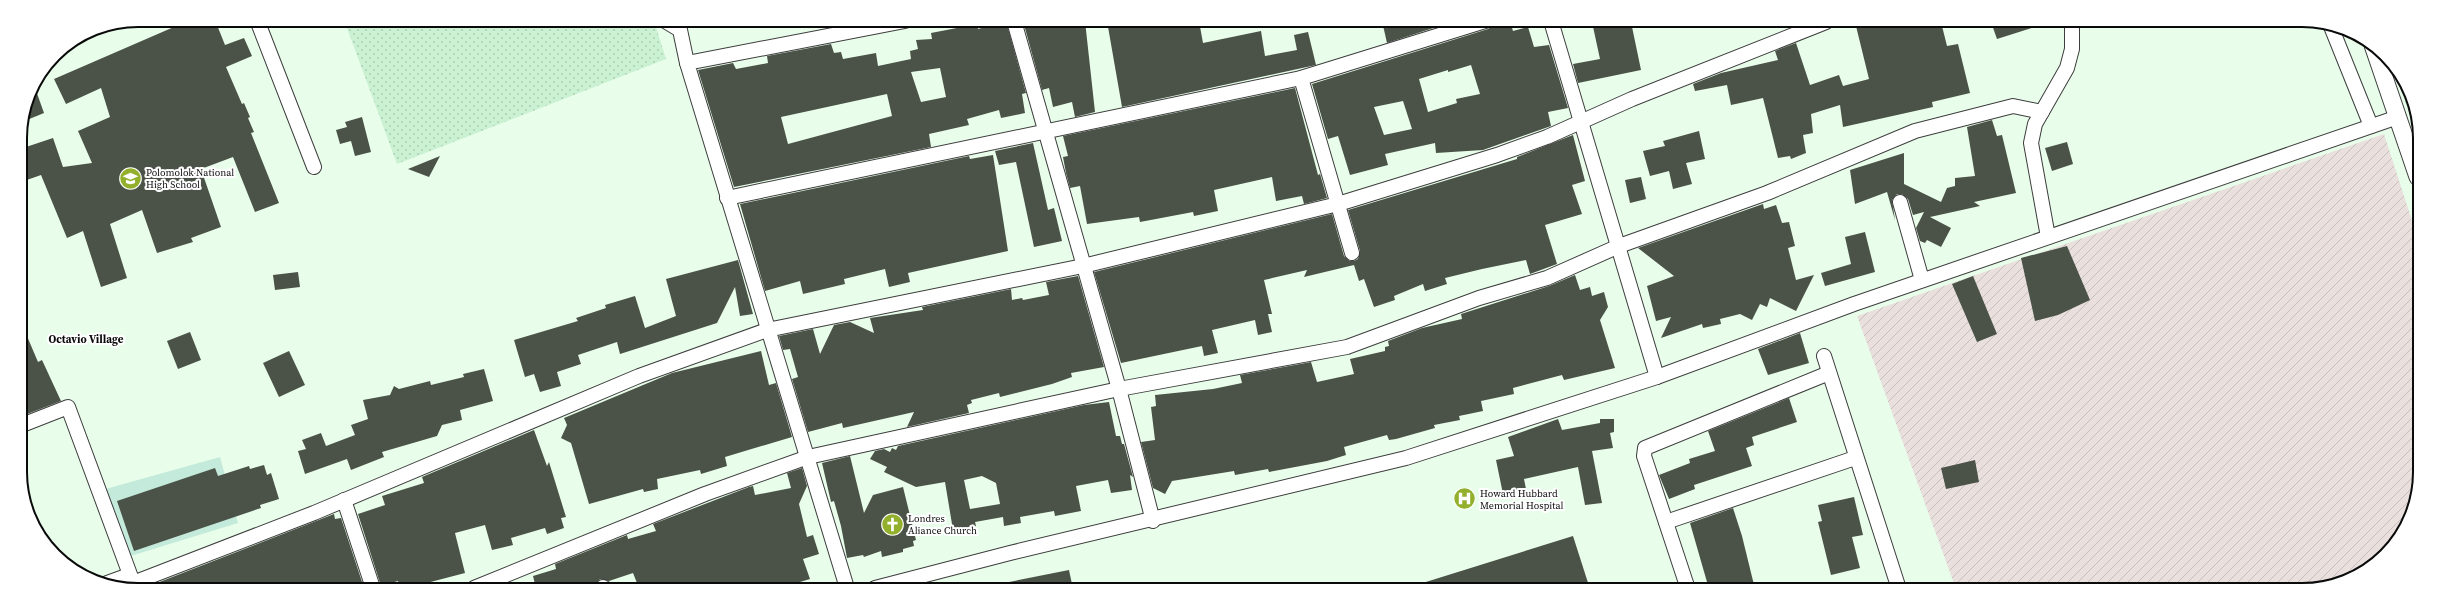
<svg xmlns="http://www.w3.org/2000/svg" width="2440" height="610" font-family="'Source Serif 4',serif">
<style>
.industrial{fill:url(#industrial-furrows)}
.farmland{fill:url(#farmland-dots)}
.pitch{fill:#c3eadb}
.building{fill:#4b5247;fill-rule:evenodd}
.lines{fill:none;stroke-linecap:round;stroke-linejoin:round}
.minor-casing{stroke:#3d3d3d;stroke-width:16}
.tertiary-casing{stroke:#3d3d3d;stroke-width:19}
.minor{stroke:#fff;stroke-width:14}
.tertiary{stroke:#fff;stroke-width:17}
.labels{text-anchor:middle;stroke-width:4;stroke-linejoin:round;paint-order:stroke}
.poi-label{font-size:10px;fill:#0a0a0a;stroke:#fff;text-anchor:start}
.neighbourhood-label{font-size:11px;font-weight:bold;fill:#0a0a0a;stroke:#fff}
.rim{fill:none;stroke:#0a0a0a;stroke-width:2}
</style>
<defs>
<pattern id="industrial-furrows" width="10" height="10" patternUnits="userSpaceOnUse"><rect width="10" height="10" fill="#e9e0de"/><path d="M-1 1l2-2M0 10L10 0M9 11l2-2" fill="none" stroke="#c6bfbd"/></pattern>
<pattern id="farmland-dots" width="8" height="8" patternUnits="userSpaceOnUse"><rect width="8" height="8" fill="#caf1d2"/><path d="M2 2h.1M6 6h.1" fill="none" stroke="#accdb3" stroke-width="1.8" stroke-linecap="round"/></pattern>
</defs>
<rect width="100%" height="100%" fill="#e8feea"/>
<polygon class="industrial" points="2384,134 2418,239 2418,495 2404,531 2380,561 2347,581 2309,590 1956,589 1857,316"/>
<g class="farmland">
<polygon points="344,20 654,21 666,59 397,164"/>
<polygon points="2391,62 2408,86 2418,115 2418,138"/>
</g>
<polygon class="pitch" points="220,457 238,523 124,558 102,490"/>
<g class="building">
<polygon points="190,20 215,20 225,45 244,38 252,56 226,67 242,104 244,103 250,117 248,118 254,132 251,133 279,203 255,212 233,157 201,169 221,227 191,238 193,242 157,253 142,210 110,224 127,278 101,287 83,231 67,238 41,175 21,182 20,149 53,138 63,167 92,163 78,131 110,117 101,88 66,104 54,79"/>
<path d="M961 21H977L978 29 1006 21 1026 93 1022 94 1025 113 1001 118 999 110 967 119 969 125 929 134 931 147 734 187 698 70 733 63 736 69 768 63 767 56 831 44 834 53 841 52 843 59 876 53 878 66 911 59 910 51 918 49 916 40 932 39 931 33 962 27ZM940 68 946 97 921 102 911 72ZM887 94 892 116 788 144 781 117Z"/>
<polygon points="1023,21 1028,21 1028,23 1085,21 1095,112 1075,117 1072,102 1053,107 1049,88 1042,90"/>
<polygon points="1107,21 1199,21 1203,43 1261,31 1265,56 1297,50 1294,35 1308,32 1316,65 1122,107"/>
<polygon points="1382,21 1455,21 1387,43"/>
<path d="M1501 21H1510L1513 31 1528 27 1534 47 1549 45 1568 108 1548 112 1551 126 1483 150 1436 153 1435 143 1385 154 1388 165 1350 175 1338 136 1328 139 1312 84 1488 29 1493 24ZM1471 65 1480 94 1456 99 1457 103 1428 112 1419 79 1448 70V72ZM1403 101 1412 129 1384 135 1374 107Z"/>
<polygon points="1592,22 1631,22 1641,70 1578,83 1573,64 1600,59"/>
<polygon points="1855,22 1941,22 1947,46 1958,44 1970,93 1932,102 1933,107 1843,127 1840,105 1811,114 1813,133 1803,135 1806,153 1791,159 1790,156 1778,158 1763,98 1731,105 1727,85 1695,91 1693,84 1721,73 1778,60 1775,51 1796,43 1810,85 1839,75 1843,86 1869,79"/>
<polygon points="1991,22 2041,22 2041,25 1997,39"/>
<polygon points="34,85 44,113 22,122 29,93"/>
<polygon points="1295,88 1318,175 1320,174 1327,198 1304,204 1302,196 1276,201 1272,177 1214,190 1218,211 1194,216 1193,212 1140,222 1139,217 1087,224 1080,186 1070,188 1066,173 1063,157 1068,156 1063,136"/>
<polygon points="362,117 371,152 355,156 351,141 340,144 336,130 347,127 345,122"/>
<polygon points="1992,120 1997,136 2002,135 2016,193 1974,202 1980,206 1930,217 1951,228 1941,247 1927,240 1925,243 1920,241 1916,228 1924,212 1913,215 1908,199 1902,194 1897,194 1892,200 1895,220 1887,192 1855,204 1850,170 1904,153 1904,184 1941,202 1947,188 1955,186 1955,178 1975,176 1967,127"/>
<polygon points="1699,131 1705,159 1686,163 1692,184 1673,189 1669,171 1650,176 1643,151 1665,146 1663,141"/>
<polygon points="1573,135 1585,181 1572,185 1582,214 1545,225 1557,264 1530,274 1526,260 1482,269 1445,278 1447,284 1425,291 1423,284 1394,296 1395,300 1374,307 1364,279 1359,281 1354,265 1304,277 1307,270 1264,280 1272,314 1268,314 1272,332 1258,335 1255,320 1212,330 1218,353 1204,356 1202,346 1121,363 1094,272 1332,214 1344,256 1350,261 1354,261 1358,259 1360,251 1348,210 1517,159 1517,157"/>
<polygon points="2067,142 2073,164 2052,171 2045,148"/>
<polygon points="1033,143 1048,210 1054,208 1062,241 1034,247 1016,162 999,165 995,151"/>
<polygon points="993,155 1008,251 908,273 910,282 889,287 885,269 844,279 845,284 803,294 800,281 765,291 740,204 969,156 970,159"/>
<polygon points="440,156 429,177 408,169"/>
<polygon points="1641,177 1646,199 1630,203 1625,180"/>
<polygon points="1763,204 1764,209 1776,205 1782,223 1789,222 1795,246 1788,248 1796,280 1814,275 1796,311 1770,298 1767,307 1760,304 1752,320 1740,314 1720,319 1721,324 1703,328 1702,324 1661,338 1671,317 1656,321 1647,286 1674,276 1638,248"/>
<polygon points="1865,232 1875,272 1825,286 1821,273 1851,264 1845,237"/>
<polygon points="2067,246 2090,300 2058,315 2035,321 2021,258"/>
<polygon points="738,260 753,314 740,316 735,287 717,323 620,354 617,342 578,355 581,364 557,372 561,386 540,392 534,374 525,377 514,340 578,321 576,318 606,308 605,305 635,296 645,328 676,316 666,279"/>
<polygon points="298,272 300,287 275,290 273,275"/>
<polygon points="1575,275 1580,290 1590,287 1592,296 1604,292 1608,307 1600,320 1615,368 1564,380 1562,375 1513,388 1514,394 1481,401 1483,411 1459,416 1460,420 1434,425 1435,428 1396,439 1389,440 1387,435 1344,447 1346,455 1327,461 1269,472 1268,469 1235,475 1234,471 1172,481 1165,494 1153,488 1141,442 1155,440 1151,407 1156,406 1155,395 1213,389 1242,383 1240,375 1311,362 1317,382 1354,374 1350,359 1385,351 1385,347 1389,346 1388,341 1422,328 1462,319 1461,314 1549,286"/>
<polygon points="1078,276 1104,367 1071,373 1072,377 1052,384 1000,397 999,393 971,400 972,403 967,405 969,413 907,427 914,412 843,428 842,423 808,432 792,379 798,377 790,349 783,350 779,336 813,329 820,354 834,325 850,322 874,333 870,318 923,310 922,307 1011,289 1012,300 1022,298 1023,300 1049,295 1046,282"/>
<polygon points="1973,276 1997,334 1977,342 1952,284"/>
<polygon points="21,322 38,362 42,360 61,401 22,416"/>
<polygon points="190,332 201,360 178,369 167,341"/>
<polygon points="1800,333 1809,363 1768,375 1758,349"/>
<polygon points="289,351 305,385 279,397 263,363"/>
<polygon points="761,351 769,385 776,383 792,437 725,457 727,466 701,474 700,470 657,479 658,489 644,492 643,489 589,504 571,443 561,438 567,425 564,418 672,373"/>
<polygon points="484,369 493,401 460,410 462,420 442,425 437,436 382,452 384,457 351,470 347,459 305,474 298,451 306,449 302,440 321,433 326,446 355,435 351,425 368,419 363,400 390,395 394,386 399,389 430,381 431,385 464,377 463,374"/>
<polygon points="1789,398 1797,422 1752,437 1754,445 1746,448 1752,466 1694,485 1695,489 1669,499 1659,475 1690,463 1689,459 1715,451 1708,431"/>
<path d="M1109 402 1116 436H1120L1122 444H1124L1133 477 1130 475 1132 490 1111 493 1108 480 1076 486 1081 511 1055 516 1054 511 1020 517 1021 523 1004 526 1003 517 975 522 976 526 953 530 945 482 916 487 884 472 887 467 870 459 875 451 884 449 890 452 892 448 896 450 898 446 1084 405ZM982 476 996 483 1000 504 970 509 964 480Z"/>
<polygon points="1558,419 1562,430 1600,423 1600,419 1614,419 1614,432 1610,433 1613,448 1592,451 1602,503 1585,505 1578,467 1524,479 1526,489 1503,494 1496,460 1514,456 1508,437"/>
<polygon points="534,430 547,466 549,462 566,517 561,518 564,528 547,534 545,528 511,538 513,545 492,550 485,525 455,533 465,573 419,585 420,588 400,588 398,581 381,586 358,514 385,505 382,496 424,483 422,477"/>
<polygon points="850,456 864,513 873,495 903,487 916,540 913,541 914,546 903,549 903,552 882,557 881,551 864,557 863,555 847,558 841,526 834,501 831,502 822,463"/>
<polygon points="1975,460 1979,482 1946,489 1941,468"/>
<polygon points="264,465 267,475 271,473 279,499 260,505 261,508 134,551 117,501 215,468 218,476 249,466 250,469"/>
<polygon points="802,468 807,486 799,504 807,537 813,535 819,554 803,559 810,579 780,588 639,588 633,573 609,581 600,579 595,585 584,588 536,588 533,576 556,569 555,564 627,535 628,539 656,531 653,524 749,487 753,486 755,495 791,488 787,473"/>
<polygon points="1854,497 1863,535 1852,537 1860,568 1831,575 1818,522 1822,521 1818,505"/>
<polygon points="1733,508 1742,536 1755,589 1709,589 1690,523"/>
<polygon points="334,514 335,519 341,518 364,588 144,588"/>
<polygon points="1573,536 1590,589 1413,589 1413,586"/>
<polygon points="1069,570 1073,589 1010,589 1009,582"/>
</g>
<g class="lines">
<defs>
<g id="minor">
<polyline points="257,20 314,167"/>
<polyline points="665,21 680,30 687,63"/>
<polyline points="1014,21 1119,389 1153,521"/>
<polyline points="1551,21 1657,377"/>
<polyline points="2330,24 2371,126"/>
<polyline points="1301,78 1352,253"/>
<polyline points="727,198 1301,78 1485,21"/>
<polyline points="1900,202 1922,280"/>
<polyline points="2048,237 2031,143 2035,124 2067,68 2072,49 2072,22"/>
<polyline points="1824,356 1899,589"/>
<polyline points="22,425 68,407 135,588"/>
<polyline points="344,500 373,588"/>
<polyline points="1666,522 1855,458"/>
<polyline points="107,583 129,575"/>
<polyline points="133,583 314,513 639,376 767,330 1083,266 1338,204 1497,155 1547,137 1632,99 1826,22"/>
<polyline points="603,587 604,588"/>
<polyline points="474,588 705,494 808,457 1119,389 1347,347 1479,298 1547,278 1619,246 1767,193 1915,131 2013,106 2042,112"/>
<polyline points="847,588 687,63 905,21"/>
<polyline points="875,588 1010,553 1406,458 1657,377 1854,304 2398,117"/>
<polyline points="1688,589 1644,456 1645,448 1829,373"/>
</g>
<polyline id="tertiary" points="2373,45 2418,177"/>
</defs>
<use href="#minor" class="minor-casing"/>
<use href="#tertiary" class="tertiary-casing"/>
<use href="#minor" class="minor"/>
<use href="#tertiary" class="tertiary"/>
</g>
<defs>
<symbol id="school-disc" viewBox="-11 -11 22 22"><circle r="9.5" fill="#92b02b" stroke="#fff"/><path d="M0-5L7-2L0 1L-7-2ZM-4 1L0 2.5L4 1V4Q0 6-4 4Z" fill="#fff"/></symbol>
<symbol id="hospital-disc" viewBox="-11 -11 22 22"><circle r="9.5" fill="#92b02b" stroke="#fff"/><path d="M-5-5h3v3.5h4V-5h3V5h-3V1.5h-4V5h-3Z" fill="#fff"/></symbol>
<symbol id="church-disc" viewBox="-11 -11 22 22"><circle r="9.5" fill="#92b02b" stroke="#fff"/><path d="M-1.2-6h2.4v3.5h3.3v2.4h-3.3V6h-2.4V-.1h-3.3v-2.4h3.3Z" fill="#fff"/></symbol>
</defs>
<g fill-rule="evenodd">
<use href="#school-disc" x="118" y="166" width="25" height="25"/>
<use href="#hospital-disc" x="1452" y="486" width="25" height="25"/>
<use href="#church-disc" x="880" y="512" width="25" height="25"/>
</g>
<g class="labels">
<g class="poi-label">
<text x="146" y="176">Polomolok National<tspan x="146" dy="12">High School</tspan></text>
<text x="1480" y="497">Howard Hubbard<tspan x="1480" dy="12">Memorial Hospital</tspan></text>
<text x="908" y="522">Londres<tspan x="908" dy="12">Aliance Church</tspan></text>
</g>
<g class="neighbourhood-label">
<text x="86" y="343">Octavio Village</text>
</g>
</g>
<path d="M0 0H2440V610H0ZM138 27H2302A111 111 0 0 1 2413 138V472A111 111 0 0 1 2302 583H138A111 111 0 0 1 27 472V138A111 111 0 0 1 138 27Z" fill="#fff" fill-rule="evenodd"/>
<path class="rim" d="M138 27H2302A111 111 0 0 1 2413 138V472A111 111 0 0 1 2302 583H138A111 111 0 0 1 27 472V138A111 111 0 0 1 138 27Z"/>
</svg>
